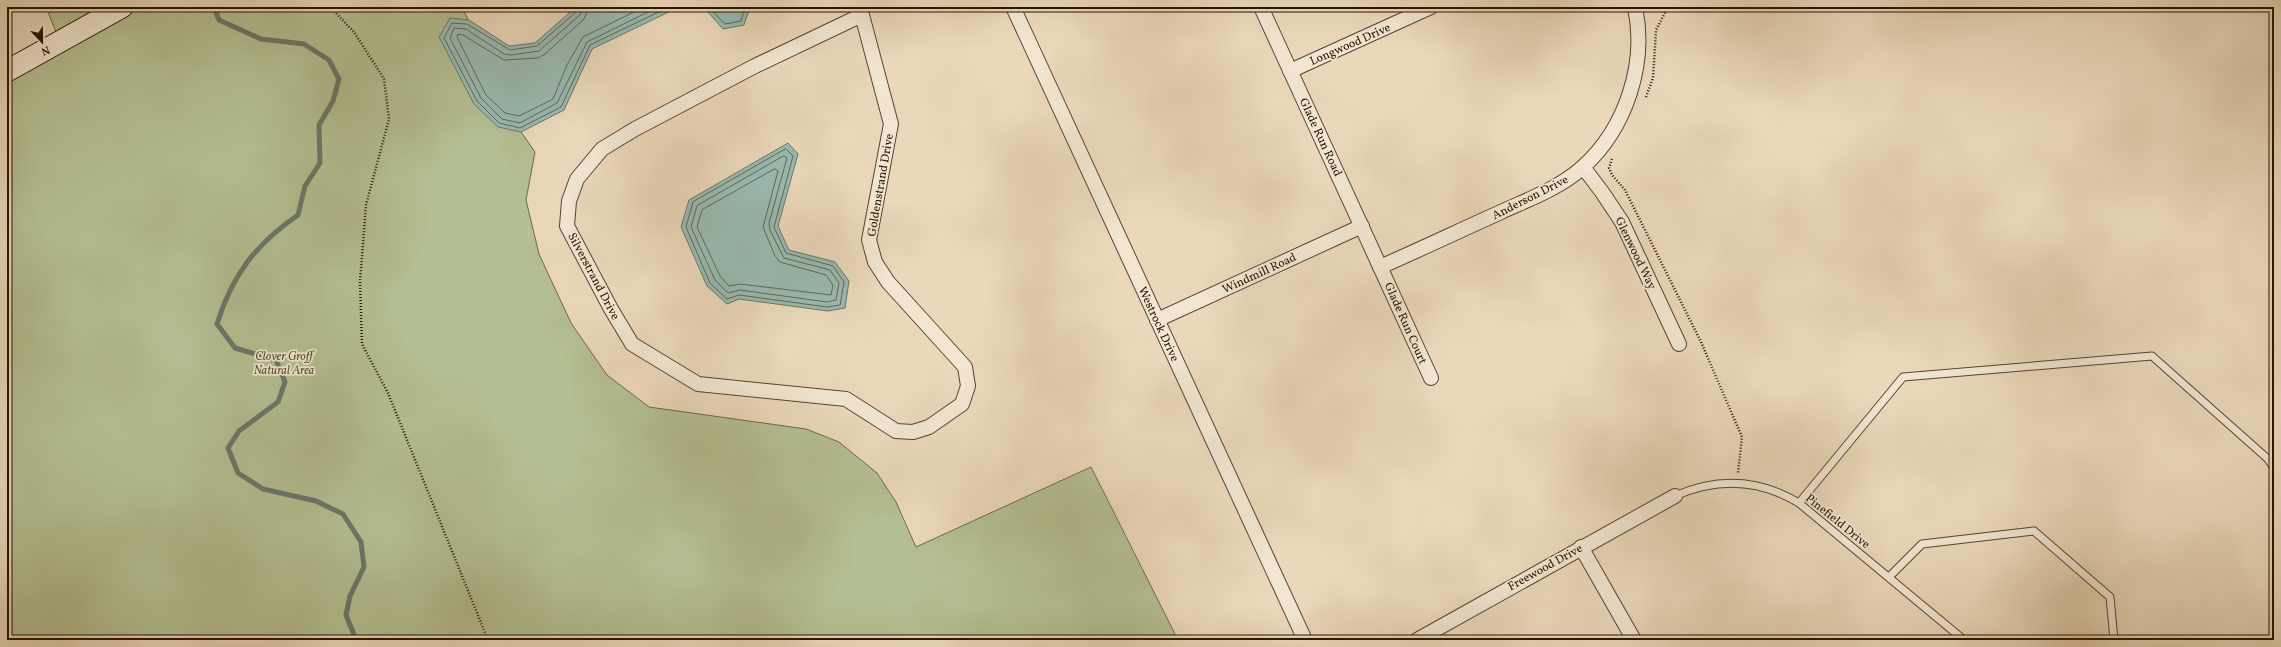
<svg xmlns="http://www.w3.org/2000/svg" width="2281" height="647" font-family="Vollkorn,serif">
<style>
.green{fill:#b4bf93;stroke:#6d694a}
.water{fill:#98bab0;stroke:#6a776a}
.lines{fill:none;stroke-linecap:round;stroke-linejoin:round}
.shore{stroke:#5f6658;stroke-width:1}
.stream{stroke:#6a776a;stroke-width:5}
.service-casing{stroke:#57442f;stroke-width:9}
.minor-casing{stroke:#57442f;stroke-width:16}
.secondary-casing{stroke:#261300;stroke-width:23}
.path{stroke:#261300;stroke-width:2.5;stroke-dasharray:1 2;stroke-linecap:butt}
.service{stroke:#f2e6d3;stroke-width:7}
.minor{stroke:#f2e6d3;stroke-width:14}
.secondary{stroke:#f2e6d3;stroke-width:21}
.labels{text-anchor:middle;stroke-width:3.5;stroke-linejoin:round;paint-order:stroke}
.street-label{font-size:12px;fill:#261300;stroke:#f2e6d3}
.park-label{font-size:12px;font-style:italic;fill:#584f33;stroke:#f2e6d3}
</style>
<rect width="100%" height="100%" fill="#ebd8bb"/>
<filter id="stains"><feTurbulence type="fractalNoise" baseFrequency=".005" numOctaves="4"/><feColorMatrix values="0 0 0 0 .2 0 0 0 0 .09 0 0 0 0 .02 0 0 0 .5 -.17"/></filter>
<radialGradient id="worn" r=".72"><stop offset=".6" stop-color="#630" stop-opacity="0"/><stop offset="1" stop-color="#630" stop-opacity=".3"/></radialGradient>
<polygon class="green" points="46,7 462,7 521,132 535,152 526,200 539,254 571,323 607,375 649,407 806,429 839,442 877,473 896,502 916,547 1091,467 1178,640 12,640 7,630 7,71 60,42"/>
<g class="water">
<polygon points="576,7 679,7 592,49 564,110 521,132 498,127 474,104 439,37 450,18 469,20 509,46 535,43"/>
<polygon points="695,7 750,7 744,25 723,29 706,10"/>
<polygon points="788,143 798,154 778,226 789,250 835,262 849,281 845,308 828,311 739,299 727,304 707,286 681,227 689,200"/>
</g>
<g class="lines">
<g class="shore">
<polyline points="578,7 576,12 537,46 510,50 467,24 452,23 444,38 477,101 499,123 520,128 561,107 590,45 669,7"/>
<polyline points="583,7 580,15 539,51 511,55 504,54 466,29 454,28 450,38 481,98 502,119 520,123 557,103 587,42 658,7"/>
<polyline points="589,7 584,19 545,54 538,58 504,60 463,35 458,34 457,37 486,95 505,113 519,116 553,99 567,65 583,37 644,7"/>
<polyline points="709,7 725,24 741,21 745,7"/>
<polygon points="786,149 793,156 774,227 786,253 833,266 844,282 840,305 827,307 739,295 727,299 710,283 686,227 693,202"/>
<polygon points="784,156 787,158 769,223 770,230 784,258 830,270 839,283 836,300 827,302 740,290 728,293 715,280 691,227 697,206"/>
<polygon points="775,169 778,171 763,227 775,256 780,262 826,275 833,285 831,295 740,284 729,286 720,276 697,227 702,210"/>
</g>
<path class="stream" d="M214 7 219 20 261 39 304 44 329 60 339 79 333 101 319 125 320 163 305 186 298 215C256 244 232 275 217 324L235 348 276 360 285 382 278 402 239 431 228 448 238 473 263 489 316 501 343 514 361 542 364 567 350 596 346 615 355 637 358 640"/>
<defs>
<g id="service">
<path d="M1675 496C1718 477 1759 479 1799 503L1964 640"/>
<polyline points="1799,503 1903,377 2152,356 2268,459 2274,468"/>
<polyline points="1889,577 1922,544 2034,531 2110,597 2114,640"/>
</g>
<g id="minor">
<polyline points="857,7 862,15 891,124 869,240 875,262 888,282 965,367 968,386 962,404 929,427 913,432 896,431 846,399 698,384 632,344 611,309 567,226 569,201 577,179 602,149 635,129 755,66 862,15"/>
<polyline points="1013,7 1305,640"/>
<polyline points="1261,7 1431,378"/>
<polyline points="1290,71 1431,7"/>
<polyline points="1583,167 1602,192 1622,222 1679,344"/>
<path d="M1380 267C1421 249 1461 230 1501 212 1529 199 1560 188 1583 167 1626 128 1647 64 1635 7"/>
<polyline points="1157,320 1362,226"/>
<polyline points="1581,547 1634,640"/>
<polyline points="1417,640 1675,496"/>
</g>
<polyline id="secondary" points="7,71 122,7"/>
</defs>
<use href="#service" class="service-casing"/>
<use href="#minor" class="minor-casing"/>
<use href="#secondary" class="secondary-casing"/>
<g class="path">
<polyline points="330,7 354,32 384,79 389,119 366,205 360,282 362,344 388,393 488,640"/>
<polyline points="1646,97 1653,78 1656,30 1668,7"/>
<polyline points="1612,159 1609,168 1612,175 1625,190 1701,342 1742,437 1738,473"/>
</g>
<use href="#service" class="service"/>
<use href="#minor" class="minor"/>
<use href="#secondary" class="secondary"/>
</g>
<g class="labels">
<g class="street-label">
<text transform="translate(1350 44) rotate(-24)" y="4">Longwood Drive</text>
<text transform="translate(1321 137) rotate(65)" y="4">Glade Run Road</text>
<text transform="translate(880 185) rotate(-80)" y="4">Goldenstrand Drive</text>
<text transform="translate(1530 197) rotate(-27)" y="4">Anderson Drive</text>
<text transform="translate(1636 253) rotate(64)" y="4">Glenwood Way</text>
<text transform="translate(1259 273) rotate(-25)" y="4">Windmill Road</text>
<text transform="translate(594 276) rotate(62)" y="4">Silverstrand Drive</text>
<text transform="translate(1406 323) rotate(66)" y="4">Glade Run Court</text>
<text transform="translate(1159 324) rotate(65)" y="4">Westrock Drive</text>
<text transform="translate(1838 521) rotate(39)" y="4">Pinefield Drive</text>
<text transform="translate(1545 567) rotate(-29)" y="4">Freewood Drive</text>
</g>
<g class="park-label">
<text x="284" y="360">Clover Groff<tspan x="284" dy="14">Natural Area</tspan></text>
</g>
</g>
<rect width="2281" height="647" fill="none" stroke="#ebd8bb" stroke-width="24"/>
<rect x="8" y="8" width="2265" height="631" fill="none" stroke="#261300" stroke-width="2"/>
<rect x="12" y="12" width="2257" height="623" fill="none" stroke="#261300"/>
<g transform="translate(42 42) rotate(158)" stroke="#f2e6d3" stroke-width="3" paint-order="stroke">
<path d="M0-3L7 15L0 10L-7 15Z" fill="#261300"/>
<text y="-6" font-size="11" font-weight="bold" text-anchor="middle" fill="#261300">N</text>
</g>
<rect width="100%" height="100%" filter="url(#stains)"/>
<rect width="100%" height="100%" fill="url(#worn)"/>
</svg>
